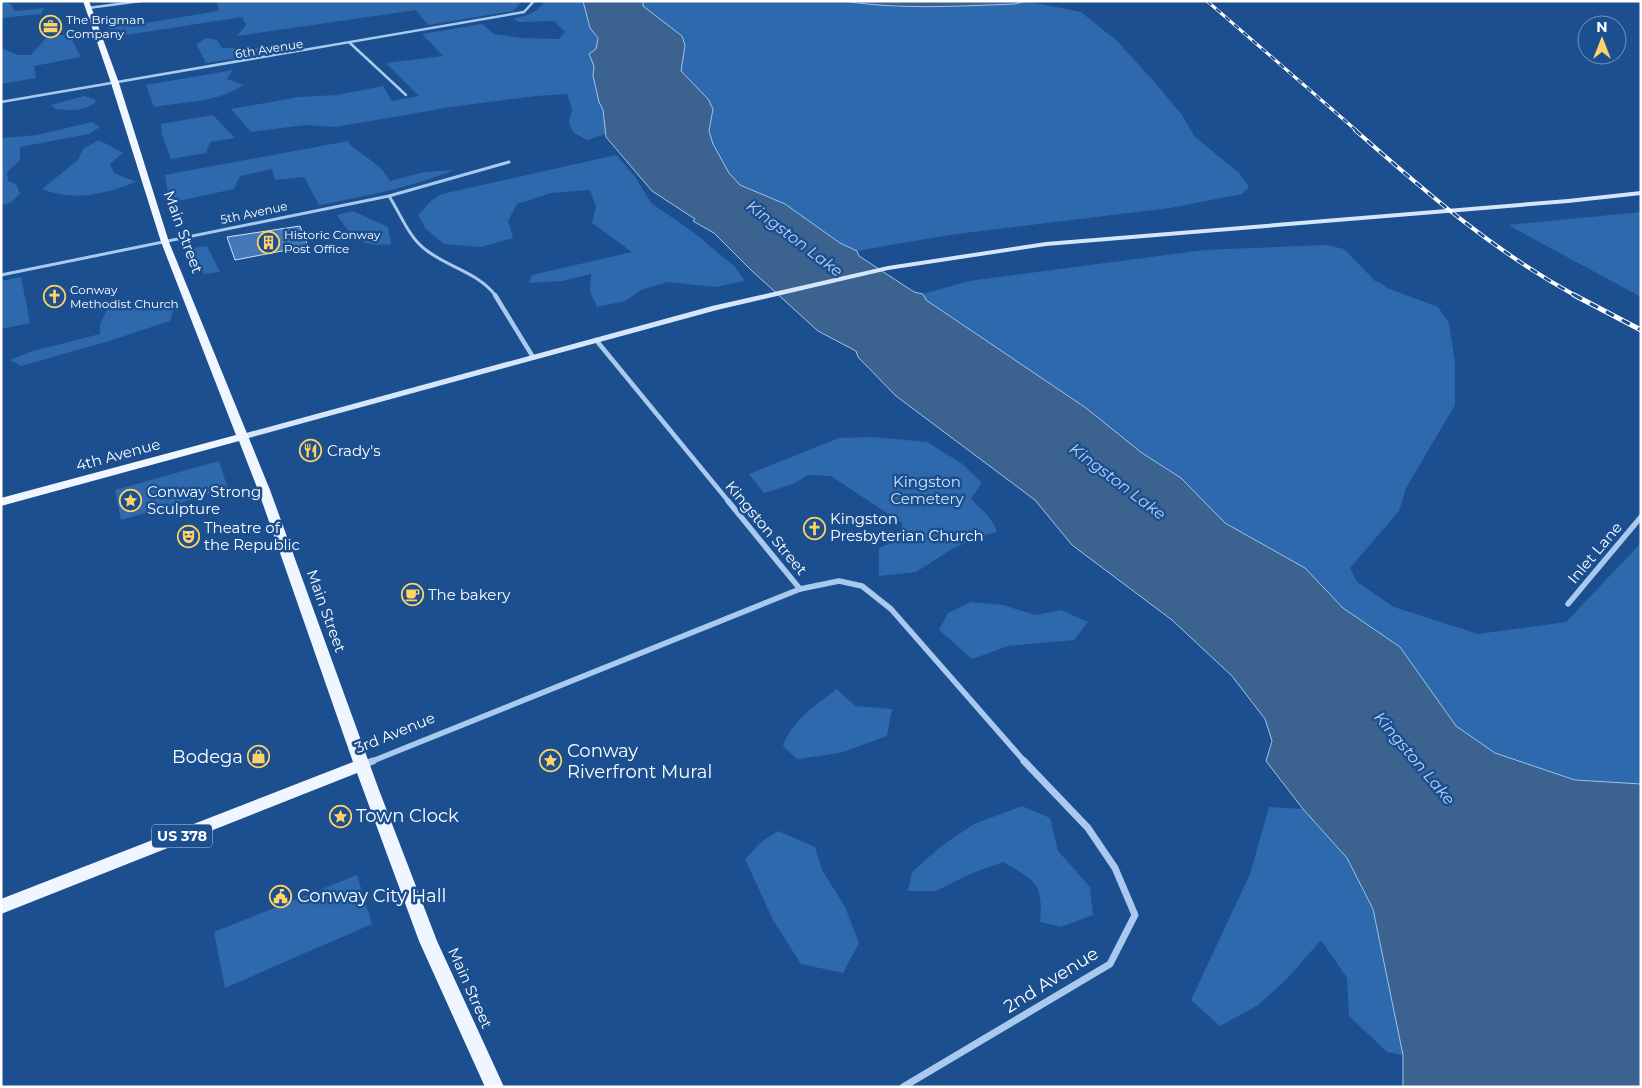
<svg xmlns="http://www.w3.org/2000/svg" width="1642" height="1088" font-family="Montserrat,sans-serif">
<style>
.green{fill:#2e69ad}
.water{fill:#3c6290;stroke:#9cc4f0}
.building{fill:#4478b7;stroke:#cfe3fa}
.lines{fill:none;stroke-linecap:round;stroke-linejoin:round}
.minor-far4{stroke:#a9c9ee;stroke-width:2.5}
.minor-far3{stroke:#a9c9ee;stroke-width:3}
.minor-far2{stroke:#a9c9ee;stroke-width:4.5}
.minor-far1{stroke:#a9c9ee;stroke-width:5.5}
.minor{stroke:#a9c9ee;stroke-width:7}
.secondary{fill:#d6e6fa;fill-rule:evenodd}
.primary{fill:#f0f6ff;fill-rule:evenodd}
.rail-far2-casing{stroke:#fff;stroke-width:3}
.rail-far1-casing{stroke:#fff;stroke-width:4}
.rail-casing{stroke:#fff;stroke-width:5}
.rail-far2{stroke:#1b4f8f;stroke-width:2;stroke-dasharray:6;stroke-linecap:butt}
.rail-far1{stroke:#1b4f8f;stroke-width:2.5;stroke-dasharray:8;stroke-linecap:butt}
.rail{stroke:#1b4f8f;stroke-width:3;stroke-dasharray:9;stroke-linecap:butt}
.labels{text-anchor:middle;stroke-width:5;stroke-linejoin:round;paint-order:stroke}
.far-poi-label{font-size:12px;fill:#fff;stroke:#1b4f8f;text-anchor:start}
.far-street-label{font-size:12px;fill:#fff;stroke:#1b4f8f}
.shield{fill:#1b4f8f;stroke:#bbcadd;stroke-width:1}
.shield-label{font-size:14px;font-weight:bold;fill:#fff}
.street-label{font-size:15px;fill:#fff;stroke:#1b4f8f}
.poi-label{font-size:15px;fill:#fff;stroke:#1b4f8f;text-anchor:start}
.park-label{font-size:15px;fill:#cfe3fa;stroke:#1b4f8f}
.water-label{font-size:16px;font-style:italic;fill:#b5d3f5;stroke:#1b4f8f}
.near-poi-label{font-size:18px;fill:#fff;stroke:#1b4f8f;text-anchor:start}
.near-street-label{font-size:18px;fill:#fff;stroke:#1b4f8f}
</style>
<rect width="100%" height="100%" fill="#1b4f8f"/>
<g class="green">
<polygon points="1,1 11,4 15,11 44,8 41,14 1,18"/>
<polygon points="217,1 522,1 513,11 428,25 416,10 237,36 246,25 242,17 113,37 106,23 134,19 133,25 219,11"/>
<path d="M545 1H595L612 132 587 140 574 133 569 123 572 109 567 94 536 96 451 107 336 127 306 125 251 132 231 109 299 97 337 95 383 86 392 101 419 96 386 63 443 56 422 34 482 24 494 34 522 38 559 39 565 32 554 21 520 22 513 19C525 16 538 13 545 1Z"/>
<polygon points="643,1 844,1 898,7 942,7 1015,4 1025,1 1081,12 1117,41 1158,86 1182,115 1195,137 1239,173 1249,187 1242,194 1170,208 949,235 857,251 840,243 785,204 740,185 729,173 713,144 709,131 713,109 681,71 685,45 682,36 643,6"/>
<polygon points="69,34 81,57 34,66 36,78 1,84 1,48 18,55 31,55 47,37"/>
<polygon points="207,38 217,40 222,48 264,48 262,54 206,63 196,44"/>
<path d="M233 70 227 79 243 85C219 102 184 102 154 107L146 85Z"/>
<path d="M84 96 94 99 96 102C84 111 70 111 55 109L51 105Z"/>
<polygon points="213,115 235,138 210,142 206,153 171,159 162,135 161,124"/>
<polygon points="92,122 100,127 89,134 20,147 20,160 7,172 8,181 16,184 20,194 10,203 1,205 1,138 37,135"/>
<path d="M99 140 123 153 110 164 114 173 136 182C105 194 75 202 42 189L78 160 83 149Z"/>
<path d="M348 141 349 144 381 168 390 181 424 172 454 170C410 188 365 196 319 205L304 177 275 180 272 169 240 176 234 189 169 203 165 175Z"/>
<polygon points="616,155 636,178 651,203 693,232 735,267 745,281 715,287 668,282 641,290 625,301 597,307 590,291 591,274 562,281 529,283 532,275 632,252 592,223 596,207 590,190 551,193 517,204 508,221 513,238 481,247 444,244 426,229 418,215 432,200 442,194"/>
<path d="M353 211 388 227 391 244C363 248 352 238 337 215Z"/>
<polygon points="1641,212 1641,297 1508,225"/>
<polygon points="1327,245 1344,249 1375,281 1381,283 1387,288 1438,307 1449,323 1455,363 1455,405 1406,488 1399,511 1350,568 1357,582 1394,607 1478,634 1566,622 1641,543 1641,784 1576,780 1495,753 1456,726 1400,647 1343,608 1305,568 1225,523 1181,478 1142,453 1086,408 926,300 923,294 969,281 1204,250"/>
<polygon points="207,246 220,272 204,274 186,249"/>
<polygon points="21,277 30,323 1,329 1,281"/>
<polygon points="161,301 174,308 170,321 109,341 21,366 10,360 33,351 100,334 100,324 107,310"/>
<path d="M873 437 927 442 961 463 982 483 971 498C981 511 992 516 997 532L975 538 952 549 916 572 879 576V548L903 538 902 523 831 476 808 475 793 484 764 493 749 474 839 438Z"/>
<polygon points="219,461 228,489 121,520 115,490"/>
<polygon points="971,602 1003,605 1035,615 1061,610 1088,622 1074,640 1008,646 972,659 939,630 948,613"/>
<path d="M837 689 855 706 892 709 887 736 840 753 797 759 783 746C793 719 815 706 837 689Z"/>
<path d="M1022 806 1050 818 1058 851 1090 887 1093 915 1061 927 1040 922C1044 883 1034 880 1003 862L970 874 936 891H908L912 872 940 847 974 824Z"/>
<polygon points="1269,807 1303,809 1347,858 1373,909 1403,1055 1387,1052 1349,1016 1347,978 1321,940 1286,980 1258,1005 1220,1026 1191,1000 1250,874"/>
<polygon points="778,831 815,847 822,870 845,907 859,943 843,973 801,964 773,920 745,859 761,842"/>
<polygon points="357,875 372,924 225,988 214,932"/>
</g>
<g class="water">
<polygon points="583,1 643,1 643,6 682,36 685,45 681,71 708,99 713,109 709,131 713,144 729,173 740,185 785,204 840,243 857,251 859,256 914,292 923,294 926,300 1086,408 1142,453 1181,478 1225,523 1305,568 1343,608 1400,647 1456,726 1495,753 1575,780 1641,784 1641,1087 1403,1087 1403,1055 1373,909 1347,858 1303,809 1266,761 1272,741 1265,719 1232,676 1172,620 1072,545 1035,500 896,396 858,357 856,351 818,331 751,270 714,233 693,221 695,219 652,191 606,137 603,110 599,102 593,76 594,66 589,54 596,49 598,38 590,28"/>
<path d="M844 1H1026L1015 4C958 6 901 10 844 1Z"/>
</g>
<polygon class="building" points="300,226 308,246 235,260 227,237"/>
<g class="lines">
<g class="minor-far4">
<polyline points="88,8 141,1"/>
<polyline points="350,43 406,95"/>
<polyline points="1,102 524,12 534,1"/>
</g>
<g class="minor-far3">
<path d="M389 196C400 213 409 238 426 250 449 268 478 272 496 296"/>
<polyline points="1,275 389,196 509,162"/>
</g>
<g class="minor-far2">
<polyline points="495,295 533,357"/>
<polyline points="596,340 729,502"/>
</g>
<g class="minor-far1">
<polyline points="728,501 800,589"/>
<polyline points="1568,604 1641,517"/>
<polyline points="370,762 800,589 839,581 862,586 891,609 1025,762"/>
</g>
<g class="minor">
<polyline points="365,764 373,761"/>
<polyline points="903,1087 1110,964 1135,915 1115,868 1088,828 1024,761"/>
</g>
<polygon class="secondary" points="1641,191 1641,195 1568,203 1046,246 888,270 717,310 245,439 242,440 238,437 239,435 712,306 888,266 1046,242 1568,199"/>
<polygon class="primary" points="83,1 89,1 119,83 169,242 270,490 379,790 437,941 504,1087 485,1087 419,941 357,773 1,914 1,899 353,762 258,490 239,441 1,506 1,498 236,435 161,242 111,83"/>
<defs>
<polyline id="rail-far2" points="1207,1 1357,131"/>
<path id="rail-far1" d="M1355 130C1428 194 1491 249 1576 296"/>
<polyline id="rail" points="1574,295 1641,330"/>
</defs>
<use href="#rail-far2" class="rail-far2-casing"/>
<use href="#rail-far1" class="rail-far1-casing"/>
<use href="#rail" class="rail-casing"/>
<use href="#rail-far2" class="rail-far2"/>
<use href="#rail-far1" class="rail-far1"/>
<use href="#rail" class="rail"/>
</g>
<defs>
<symbol id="office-ring" viewBox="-11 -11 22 22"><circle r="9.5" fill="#1b4f8f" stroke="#ffd166" stroke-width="1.5"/><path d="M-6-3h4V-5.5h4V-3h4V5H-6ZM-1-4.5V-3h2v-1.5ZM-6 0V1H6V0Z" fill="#ffd166"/></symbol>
<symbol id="building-ring" viewBox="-11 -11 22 22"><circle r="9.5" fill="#1b4f8f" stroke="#ffd166" stroke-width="1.5"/><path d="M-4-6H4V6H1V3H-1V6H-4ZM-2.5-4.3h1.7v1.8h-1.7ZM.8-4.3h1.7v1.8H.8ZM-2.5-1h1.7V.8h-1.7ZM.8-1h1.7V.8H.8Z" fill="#ffd166"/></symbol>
<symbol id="church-ring" viewBox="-11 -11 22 22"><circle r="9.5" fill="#1b4f8f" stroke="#ffd166" stroke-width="1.5"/><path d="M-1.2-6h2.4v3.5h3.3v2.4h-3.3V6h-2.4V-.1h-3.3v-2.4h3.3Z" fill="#ffd166"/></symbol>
<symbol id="restaurant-ring" viewBox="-11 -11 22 22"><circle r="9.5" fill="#1b4f8f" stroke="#ffd166" stroke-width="1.5"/><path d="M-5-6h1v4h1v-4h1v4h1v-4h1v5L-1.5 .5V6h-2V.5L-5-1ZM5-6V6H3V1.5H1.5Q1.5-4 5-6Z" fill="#ffd166"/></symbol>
<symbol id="sight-ring" viewBox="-11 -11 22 22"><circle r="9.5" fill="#1b4f8f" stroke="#ffd166" stroke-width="1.5"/><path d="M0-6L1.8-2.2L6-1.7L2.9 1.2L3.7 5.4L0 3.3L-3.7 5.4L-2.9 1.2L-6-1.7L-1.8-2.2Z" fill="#ffd166"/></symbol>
<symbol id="theatre-ring" viewBox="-11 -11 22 22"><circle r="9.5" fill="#1b4f8f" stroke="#ffd166" stroke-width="1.5"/><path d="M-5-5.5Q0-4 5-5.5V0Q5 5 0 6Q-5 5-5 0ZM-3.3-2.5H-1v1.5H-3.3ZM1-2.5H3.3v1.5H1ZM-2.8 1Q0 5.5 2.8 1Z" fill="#ffd166"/></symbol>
<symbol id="cafe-ring" viewBox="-11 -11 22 22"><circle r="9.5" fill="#1b4f8f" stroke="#ffd166" stroke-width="1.5"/><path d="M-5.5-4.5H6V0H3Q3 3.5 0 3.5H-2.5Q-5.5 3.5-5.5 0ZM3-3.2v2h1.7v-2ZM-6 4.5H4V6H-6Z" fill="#ffd166"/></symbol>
<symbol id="shop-ring" viewBox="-11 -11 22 22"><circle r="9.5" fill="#1b4f8f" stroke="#ffd166" stroke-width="1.5"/><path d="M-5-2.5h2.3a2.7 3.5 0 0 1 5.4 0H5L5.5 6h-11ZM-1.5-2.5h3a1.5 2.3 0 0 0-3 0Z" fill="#ffd166"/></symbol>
<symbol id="civic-ring" viewBox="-11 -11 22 22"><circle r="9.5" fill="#1b4f8f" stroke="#ffd166" stroke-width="1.5"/><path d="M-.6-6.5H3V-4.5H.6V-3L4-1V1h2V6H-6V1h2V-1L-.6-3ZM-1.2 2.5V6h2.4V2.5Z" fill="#ffd166"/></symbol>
</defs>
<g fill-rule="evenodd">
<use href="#office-ring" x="38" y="14" width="25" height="25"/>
<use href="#building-ring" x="256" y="230" width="25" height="25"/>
<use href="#church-ring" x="42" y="284" width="25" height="25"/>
<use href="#restaurant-ring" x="298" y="438" width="25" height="25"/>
<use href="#sight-ring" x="118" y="488" width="25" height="25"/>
<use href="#church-ring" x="802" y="516" width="25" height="25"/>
<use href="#theatre-ring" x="176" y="524" width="25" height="25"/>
<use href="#cafe-ring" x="400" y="582" width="25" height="25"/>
<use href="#shop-ring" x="246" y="744" width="25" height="25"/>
<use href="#sight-ring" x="538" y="748" width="25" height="25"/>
<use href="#sight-ring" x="328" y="804" width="25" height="25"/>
<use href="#civic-ring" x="268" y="884" width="25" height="25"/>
</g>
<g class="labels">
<g class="far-poi-label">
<text x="66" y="24">The Brigman<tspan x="66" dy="14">Company</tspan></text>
<text x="284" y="239">Historic Conway<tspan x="284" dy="14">Post Office</tspan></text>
<text x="70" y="294">Conway<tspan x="70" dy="14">Methodist Church</tspan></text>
</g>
<g class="far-street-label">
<text transform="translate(269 49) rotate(-9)" y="4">6th Avenue</text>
<text transform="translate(254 213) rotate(-12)" y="4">5th Avenue</text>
</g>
<rect class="shield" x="152" y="824.5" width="60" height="23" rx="4"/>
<g class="shield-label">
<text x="182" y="841">US 378</text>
</g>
<g class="street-label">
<text transform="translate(183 232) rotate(70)" y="5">Main Street</text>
<text transform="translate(118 455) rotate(-15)" y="5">4th Avenue</text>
<text transform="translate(766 528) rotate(50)" y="5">Kingston Street</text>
<text transform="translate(1595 553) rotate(-50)" y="5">Inlet Lane</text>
<text transform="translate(326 611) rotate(70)" y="5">Main Street</text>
<text transform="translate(395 733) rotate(-22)" y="5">3rd Avenue</text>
<text transform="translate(470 988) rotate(66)" y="5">Main Street</text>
</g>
<g class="poi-label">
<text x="327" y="456">Crady's</text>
<text x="147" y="497">Conway Strong<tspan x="147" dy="17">Sculpture</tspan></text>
<text x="830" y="524">Kingston<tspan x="830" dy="17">Presbyterian Church</tspan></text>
<text x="204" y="533">Theatre of<tspan x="204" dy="17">the Republic</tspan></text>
<text x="428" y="600">The bakery</text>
</g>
<g class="park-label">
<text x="927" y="487">Kingston<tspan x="927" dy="17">Cemetery</tspan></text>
</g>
<g class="water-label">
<text transform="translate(795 238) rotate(37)" y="6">Kingston Lake</text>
<text transform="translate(1118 481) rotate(37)" y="6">Kingston Lake</text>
<text transform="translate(1415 758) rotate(50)" y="6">Kingston Lake</text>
</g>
<g class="near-poi-label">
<text x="567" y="757">Conway<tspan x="567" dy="21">Riverfront Mural</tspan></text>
<text x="243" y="763" text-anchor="end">Bodega</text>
<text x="356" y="822">Town Clock</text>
<text x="297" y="902">Conway City Hall</text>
</g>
<g class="near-street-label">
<text transform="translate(1051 980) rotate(-32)" y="6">2nd Avenue</text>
</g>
</g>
<rect width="1642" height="1088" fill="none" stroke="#ffffff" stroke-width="5"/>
<g transform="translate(1602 40)"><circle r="24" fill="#1b4f8f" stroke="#7695bc"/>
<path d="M0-4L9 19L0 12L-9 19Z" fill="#ffd166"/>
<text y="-8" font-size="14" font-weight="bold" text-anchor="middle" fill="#ffffff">N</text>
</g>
</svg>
